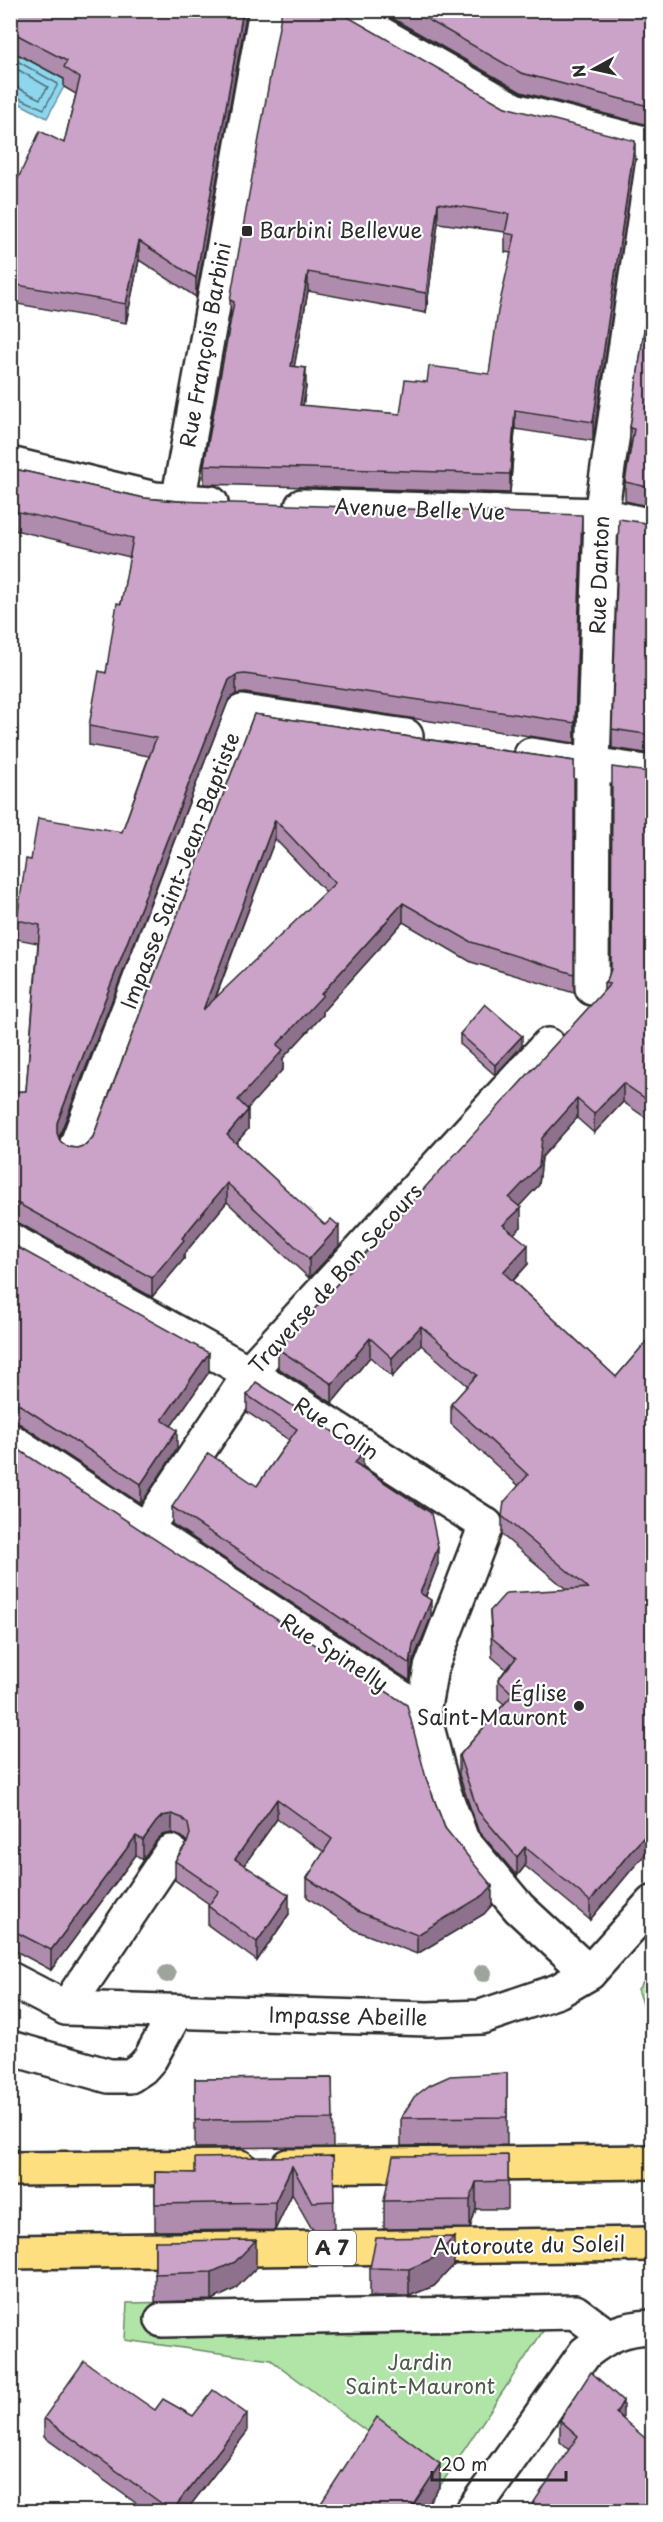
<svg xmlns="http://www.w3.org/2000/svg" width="663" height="2522" font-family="'Playpen Sans',sans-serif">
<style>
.green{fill:#b0e5a7;stroke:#6e8869;stroke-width:1.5}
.water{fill:#8dd7ee;stroke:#6692a0;stroke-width:1.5}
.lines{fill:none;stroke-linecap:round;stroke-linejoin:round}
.shore{stroke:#527079;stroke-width:1.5}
.minor-casing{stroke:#2b2b2b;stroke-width:38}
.highway-casing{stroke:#2b2b2b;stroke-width:38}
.minor{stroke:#fff;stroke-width:33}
.highway{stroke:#fedf80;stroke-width:33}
.tree{fill:#9da49b}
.wall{fill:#af8cad;stroke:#2b2b2b;stroke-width:1.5;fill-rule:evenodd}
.shaded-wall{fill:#8e728d;stroke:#2b2b2b;stroke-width:1.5}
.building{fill:#cba3c9;stroke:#2b2b2b;stroke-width:1.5;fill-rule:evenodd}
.poi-dot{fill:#2b2b2b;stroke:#fff;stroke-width:2}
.labels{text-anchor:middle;stroke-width:4.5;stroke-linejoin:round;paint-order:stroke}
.shield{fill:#fff;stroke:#6b6b6b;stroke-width:1.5}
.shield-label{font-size:20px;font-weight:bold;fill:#2b2b2b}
.poi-label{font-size:21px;fill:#2b2b2b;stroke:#fff;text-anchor:start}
.street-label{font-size:21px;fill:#2b2b2b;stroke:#fff}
.park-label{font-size:21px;fill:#4c5a4a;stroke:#fff}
</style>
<rect width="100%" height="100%" fill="#fff"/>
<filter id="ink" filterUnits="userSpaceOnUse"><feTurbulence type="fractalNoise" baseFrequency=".0167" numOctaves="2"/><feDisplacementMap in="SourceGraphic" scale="12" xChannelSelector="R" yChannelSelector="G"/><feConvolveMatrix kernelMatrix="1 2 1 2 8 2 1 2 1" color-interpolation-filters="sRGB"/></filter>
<g filter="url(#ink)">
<g class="green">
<polygon points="652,1971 652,2031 638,1989"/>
<polygon points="567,2295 440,2486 271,2360 125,2340 127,2303"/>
</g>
<polygon class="water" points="10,50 67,81 47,118 11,99"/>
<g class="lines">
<g class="shore">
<polyline points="10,57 58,84 44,109 10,94"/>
<polyline points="10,65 48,87 40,99 18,88 10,86"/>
</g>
<defs>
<g id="minor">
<polyline points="339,10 514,110 652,145"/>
<polyline points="10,464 155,499 211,503"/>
<polyline points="178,502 266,10"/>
<polyline points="302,506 601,515 652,526"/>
<polyline points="531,755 652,773"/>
<polyline points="592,988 593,764 601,515 652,167"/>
<polyline points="75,1149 242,712 406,736"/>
<polyline points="10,1240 250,1373 486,1525 431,1668 423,1712"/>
<polyline points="10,1440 423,1712 444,1792 462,1840 519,1908 589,1973"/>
<polyline points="146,1529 258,1362 548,1045"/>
<polyline points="10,1979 66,2008 428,2019 481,2017 558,1991 589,1973 652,1903"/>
<polyline points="66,2008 171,1852"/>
<polyline points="10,2048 109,2076 130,2076 142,2068 150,2059 176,2012"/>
<polyline points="162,2320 575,2312 607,2336"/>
<path d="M472 2512 585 2353C608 2335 623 2328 652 2327"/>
</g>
<g id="highway">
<polyline points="288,2166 652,2162"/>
<polyline points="10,2169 240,2167"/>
<polyline points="10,2252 652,2244"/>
</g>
</defs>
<use href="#minor" class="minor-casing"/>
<use href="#highway" class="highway-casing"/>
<use href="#minor" class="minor"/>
<use href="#highway" class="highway"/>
</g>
<g class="tree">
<circle cx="483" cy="1973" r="9"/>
<circle cx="167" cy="1974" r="9"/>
</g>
<g class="wall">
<polygon points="10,10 247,10 196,297 139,260 126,323 12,303 10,310 10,196 64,143 76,94 64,87 64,79 10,50"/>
<polygon points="378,10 652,10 652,126 521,92"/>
<path d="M505 107 635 160 593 441 515 429 510 493 204 484V465L231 319 230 300ZM438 223 505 232V252L511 253 489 374 427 382 400 414 303 406 306 387 294 366 308 291 426 313Z"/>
<polygon points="652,274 652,507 625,501 625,482 631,447 630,447 630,428"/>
<path d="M10 468 144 498 582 535 575 743 245 693 236 694 229 699 59 1138 60 1141 68 1147 77 1148 86 1145 93 1137 254 714 574 761V993L471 962 403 922 323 1011V1015L283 1058V1069L247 1109 248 1129 236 1143 339 1246 309 1278 227 1202 184 1254V1259L152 1297 19 1223 10 1222V1092L26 1091 38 943 17 939V920L31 860 122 832 149 756 89 745V726L106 673 121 604 130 557 10 529ZM275 839 326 892 215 1000Z"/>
<polygon points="652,524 652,754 612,748 612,729"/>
<polygon points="649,772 652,772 652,1122 623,1102 594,1133 577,1118 542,1157 539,1185 519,1206 521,1227 514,1233 528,1264 513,1281 616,1377 652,1335 652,1847 632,1869 590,1920 525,1866 517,1876 478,1830 459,1775 459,1756 504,1704 498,1699 498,1680 506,1669 492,1657 490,1611 566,1589 502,1535 502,1516 519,1486 451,1424 451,1404 468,1386 421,1345 392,1377 370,1357 332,1403 278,1368 278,1349 604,991 604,983 608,978 611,969"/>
<polygon points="460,1034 522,1046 495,1075 460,1044"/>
<polygon points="10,1243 209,1372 171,1426 177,1449 141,1504 20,1424 11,1421"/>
<polygon points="247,1395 363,1468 438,1564 426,1596 431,1617 413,1661 410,1681 172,1524 172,1507 257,1486 289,1440 247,1412"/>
<polygon points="10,1444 426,1778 445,1828 492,1905 484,1914 417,1954 357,1931 307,1897 307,1878 324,1852 277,1819 244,1865 289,1914 257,1961 208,1925 208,1906 209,1904 175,1880 175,1861 187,1842 182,1837 172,1833 162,1835 156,1841 143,1860 136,1855 51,1970 10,1948"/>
<polygon points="507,2073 507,2145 401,2146 401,2118"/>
<polygon points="332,2078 333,2147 195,2148 195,2079"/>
<polygon points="508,2155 508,2209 476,2209 470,2228 384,2229 384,2201"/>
<polygon points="333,2156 334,2229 312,2229 292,2194 275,2230 155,2231 155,2172 195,2173"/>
<polygon points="155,2241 256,2268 235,2289 212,2300 155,2302"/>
<polygon points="454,2265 434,2286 409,2296 370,2296 370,2268"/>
<polygon points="155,2410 193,2416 247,2432 186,2511 147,2511 44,2437 44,2418"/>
<polygon points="623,2419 569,2450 560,2442 560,2420"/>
</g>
<g class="shaded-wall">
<polygon points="243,10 247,10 196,297 196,278"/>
<polygon points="635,141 635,160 593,441 593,422"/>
<polygon points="438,203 438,223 426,313 426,293"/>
<polygon points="139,241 139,260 126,323 126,304"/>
<polygon points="308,272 308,291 291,385 291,366"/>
<polygon points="12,284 12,303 10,310 10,291"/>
<polygon points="306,368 306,387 300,424 300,405"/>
<polygon points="515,410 515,429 510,493 510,474"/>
<polygon points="582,515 582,535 575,743 575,723"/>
<polygon points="236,675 236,694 229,699 57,1142 57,1123 229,680"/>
<polygon points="275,820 275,839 203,1030 203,1010"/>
<polygon points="403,903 403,922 323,1011 323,1015 283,1058 283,1069 238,1119 238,1100 277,1045 321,994"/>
<polygon points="522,1036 522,1046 495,1075 495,1065"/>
<polygon points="623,1083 623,1102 594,1133 594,1114"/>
<polygon points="577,1099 577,1118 542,1157 539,1185 509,1217 509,1198 542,1138"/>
<polygon points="248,1110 248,1129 227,1154 227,1135"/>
<polygon points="227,1183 227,1202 184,1254 184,1259 152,1297 152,1278 182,1238"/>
<polygon points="521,1208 521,1227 503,1244 503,1225"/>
<polygon points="339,1226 339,1246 309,1278 309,1259"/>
<polygon points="528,1245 528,1264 503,1291 503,1272"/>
<polygon points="421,1326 421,1345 392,1377 392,1358"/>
<polygon points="370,1338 370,1357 332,1403 332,1384"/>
<polygon points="209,1353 209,1372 162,1439 162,1420"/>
<polygon points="177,1430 177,1449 141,1504 141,1484"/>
<polygon points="363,1451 363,1468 355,1463"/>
<polygon points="438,1547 438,1564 420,1610 420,1593"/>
<polygon points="431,1600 431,1617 413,1661 410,1681 410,1664 413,1644"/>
<polygon points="277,1799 277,1819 235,1878 235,1859"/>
<polygon points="172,1814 172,1833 162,1835 156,1841 143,1860 143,1840 156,1822 162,1816"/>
<polygon points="652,1828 652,1847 632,1869 590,1920 590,1901 632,1850"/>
<polygon points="136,1836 136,1855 51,1970 51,1950"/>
<polygon points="525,1847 525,1866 517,1876 517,1857"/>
<polygon points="492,1886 492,1905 484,1914 417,1954 417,1935"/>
<polygon points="289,1895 289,1914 257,1961 257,1942"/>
<polygon points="292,2166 292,2194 275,2230 275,2202"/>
<polygon points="476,2182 476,2209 470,2228 470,2200"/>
<polygon points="454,2237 454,2265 434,2286 409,2296 409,2269"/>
<polygon points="256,2240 256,2268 235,2289 212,2300 212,2272"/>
<polygon points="623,2401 623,2423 616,2413"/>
<polygon points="247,2414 247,2432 186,2511 172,2511"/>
<polygon points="440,2464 440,2486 423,2511 409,2511"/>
</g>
<g class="building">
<polygon points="10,10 243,10 196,278 139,241 126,304 12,284 10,291 10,196 40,131 64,143 80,78 64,67 67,61 10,31"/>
<path d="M282 10H336L505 107 635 141 593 422 515 410 510 474 204 465 234 302 230 300ZM438 203 509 214 505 233 515 235 498 311 489 374 429 366 427 382 405 380 400 414 300 405 306 368 291 366 308 272 426 293Z"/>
<polygon points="411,10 652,10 652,107 521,73"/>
<polygon points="652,274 652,488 625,482 634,429 630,428"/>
<path d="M10 468 144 498 176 501 582 515 575 723 245 674 236 675 229 680 57 1123V1133L60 1141 68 1147 77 1148 86 1145 93 1137 254 714 574 761V974L471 942 403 903 321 994 323 995 277 1045 283 1050 238 1100 248 1110 227 1135 325 1225 331 1219 339 1226 309 1259 227 1183 182 1238 184 1240 152 1278 19 1204 10 1202V1092L26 1091 40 925 17 920 26 859 31 860 38 818 122 832 156 738 89 726 99 671 106 673 117 603 121 604 133 538 10 510ZM275 820 335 883 203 1010Z"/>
<polygon points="619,519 652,524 652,735 612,729"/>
<polygon points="612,767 649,772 652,772 652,1103 623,1083 594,1114 577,1099 542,1138 539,1166 509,1198 521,1208 503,1225 528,1245 503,1272 616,1377 652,1335 652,1828 632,1850 590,1901 525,1847 517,1857 478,1811 459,1756 513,1694 498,1680 516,1658 492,1638 490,1611 506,1593 588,1588 502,1516 504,1502 528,1475 451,1404 477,1375 421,1326 392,1358 370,1338 332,1384 278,1349 610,984 604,983 608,978 611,969"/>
<polygon points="485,1004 522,1036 495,1065 460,1034"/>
<polygon points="10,1243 209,1353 162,1420 177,1430 141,1484 20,1405 10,1402"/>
<polygon points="256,1382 363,1451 355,1463 431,1513 438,1547 420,1593 431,1600 413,1644 410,1664 172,1507 208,1453 257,1486 297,1429 247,1395"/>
<polygon points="10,1444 407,1705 426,1778 445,1828 492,1886 484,1895 417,1935 357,1911 307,1878 332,1839 277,1799 235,1859 289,1895 257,1942 208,1906 219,1891 175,1861 187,1843 190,1834 188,1824 182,1818 172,1814 162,1816 156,1822 143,1840 136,1836 51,1950 10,1929"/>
<polygon points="507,2073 507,2117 401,2118 414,2097 430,2085 450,2076"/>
<polygon points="332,2078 333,2119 195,2120 195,2079"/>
<polygon points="508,2155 508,2181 476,2182 470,2200 384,2201 393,2156"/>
<polygon points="333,2156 334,2201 312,2202 292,2166 275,2202 155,2204 155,2172 195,2173 195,2158"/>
<polygon points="454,2237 434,2258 409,2269 370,2268 376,2238"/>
<polygon points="256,2240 235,2262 212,2272 155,2274 155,2241"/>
<polygon points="84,2361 155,2410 163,2399 193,2416 213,2390 247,2414 172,2511 44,2418"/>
<polygon points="591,2372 623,2401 616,2413 652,2444 652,2511 528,2511 578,2436 560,2420"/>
<polygon points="377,2417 440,2464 409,2511 316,2511"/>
</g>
</g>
<g class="poi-dot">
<rect x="241" y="225" width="12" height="12" rx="3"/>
<circle cx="579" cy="1706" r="6"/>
</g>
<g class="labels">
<rect class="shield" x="308" y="2231" width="48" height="34" rx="4.5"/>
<g class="shield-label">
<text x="332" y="2255">A 7</text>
</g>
<g class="poi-label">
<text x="259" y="238">Barbini Bellevue</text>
<text x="567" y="1701" text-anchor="end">Église<tspan x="567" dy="24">Saint-Mauront</tspan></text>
</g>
<g class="street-label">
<text transform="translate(206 345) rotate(-80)" y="7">Rue François Barbini</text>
<text transform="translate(420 510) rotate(2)" y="7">Avenue Belle Vue</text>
<text transform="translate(600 575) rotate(-88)" y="7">Rue Danton</text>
<text transform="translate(181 871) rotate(-69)" y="7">Impasse Saint-Jean-Baptiste</text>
<text transform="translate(336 1279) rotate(-48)" y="7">Traverse de Bon Secours</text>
<text transform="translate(336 1429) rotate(33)" y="7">Rue Colin</text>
<text transform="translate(334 1653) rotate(33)" y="7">Rue Spinelly</text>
<text transform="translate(348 2017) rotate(1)" y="7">Impasse Abeille</text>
<text transform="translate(529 2246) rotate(-1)" y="7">Autoroute du Soleil</text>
</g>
<g class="park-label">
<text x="420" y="2370">Jardin<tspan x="420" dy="24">Saint-Mauront</tspan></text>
</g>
</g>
<rect width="663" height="2522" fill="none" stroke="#fff" stroke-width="36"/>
<rect x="18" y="18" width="627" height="2486" fill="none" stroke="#2b2b2b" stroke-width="2" filter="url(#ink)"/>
<g transform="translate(594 69) rotate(262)" stroke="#ffffff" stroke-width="4.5" paint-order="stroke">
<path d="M0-4.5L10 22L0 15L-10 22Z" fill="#2b2b2b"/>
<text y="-9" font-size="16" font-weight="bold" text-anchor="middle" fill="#2b2b2b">N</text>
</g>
<path d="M432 2471v9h134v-9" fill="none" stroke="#2b2b2b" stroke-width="3"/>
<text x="441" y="2471" font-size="18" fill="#2b2b2b" stroke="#ffffff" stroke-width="4.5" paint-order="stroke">20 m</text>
</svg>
